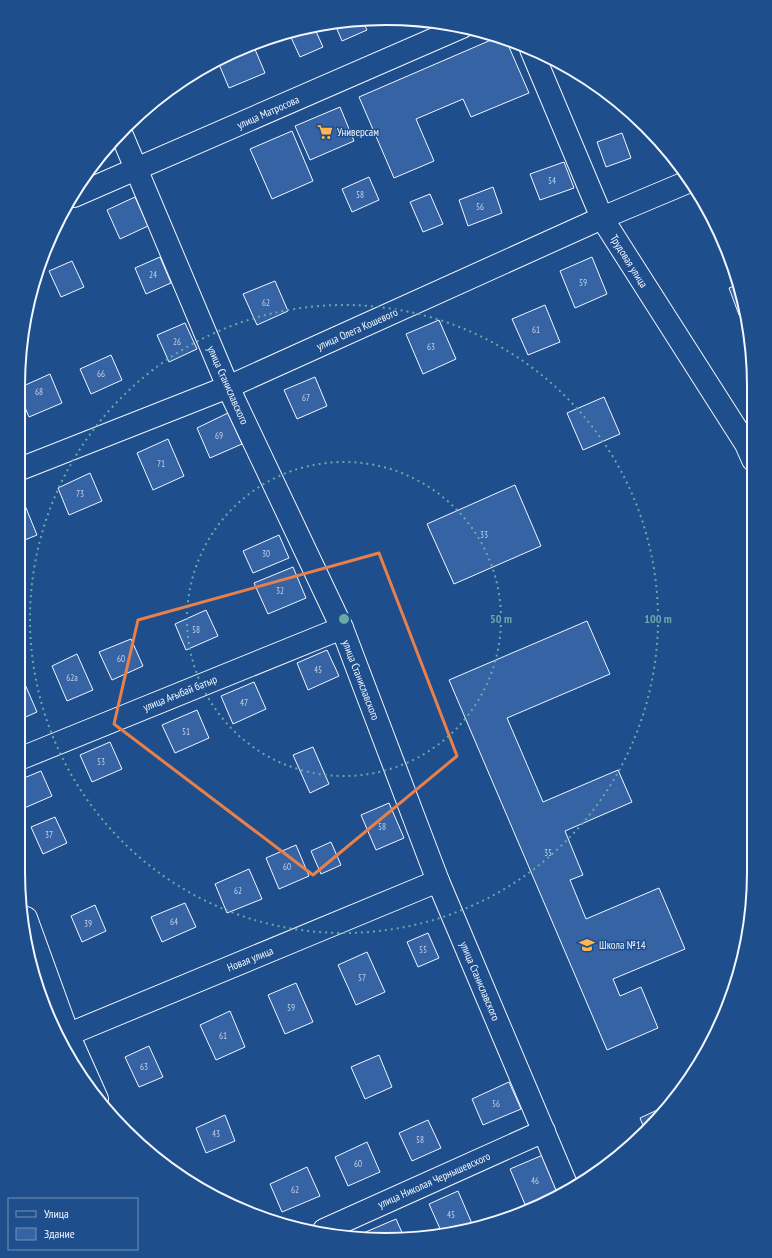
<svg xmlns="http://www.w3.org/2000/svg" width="772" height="1258" font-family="'PT Sans Narrow',sans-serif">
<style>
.building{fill:#3563a3;stroke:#f2f6ff}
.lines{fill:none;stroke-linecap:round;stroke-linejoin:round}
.minor-casing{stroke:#f2f6ff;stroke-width:24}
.minor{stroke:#1f4e8c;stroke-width:22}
.marked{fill:none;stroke:#ea8049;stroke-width:3;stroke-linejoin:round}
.ring{fill:none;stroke:#6aa9a8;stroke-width:2;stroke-dasharray:2 4}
.labels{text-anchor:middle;stroke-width:3;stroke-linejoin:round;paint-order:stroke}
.number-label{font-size:9px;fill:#c3d1e8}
.street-label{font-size:11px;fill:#f2f6ff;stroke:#1f4e8c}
.poi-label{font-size:11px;fill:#f2f6ff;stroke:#1f4e8c;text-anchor:start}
.rim{fill:none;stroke:#f2f6ff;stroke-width:2}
.centre{fill:#6aa9a8;stroke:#1f4e8c;stroke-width:2}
.ring-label{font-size:12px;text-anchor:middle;font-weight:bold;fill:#6aa9a8;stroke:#1f4e8c;stroke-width:3;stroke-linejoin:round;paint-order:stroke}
</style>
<rect width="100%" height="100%" fill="#1f4e8c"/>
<g class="building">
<polygon points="362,20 367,30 342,41 334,22"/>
<polygon points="314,27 323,47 300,57 289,33"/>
<polygon points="498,37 506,40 529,93 471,117 463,99 416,119 434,161 394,178 359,97"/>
<polygon points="254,47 265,73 229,88 218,62"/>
<polygon points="340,107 354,141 310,160 295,126"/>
<polygon points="292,131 313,181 272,199 250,149"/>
<polygon points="622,133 631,158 606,167 597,142"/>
<polygon points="564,162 574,188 540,200 530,174"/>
<polygon points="369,177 379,200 352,212 342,189"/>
<polygon points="493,187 502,213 468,226 459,200"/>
<polygon points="430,194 443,224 423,232 410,202"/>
<polygon points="135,197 148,226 120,239 107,210"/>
<polygon points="706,205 722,244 719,246 704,206"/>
<polygon points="160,257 171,283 146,294 135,268"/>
<polygon points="592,257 607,294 575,308 560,271"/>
<polygon points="72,261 84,287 61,297 49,271"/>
<polygon points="275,281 288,311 257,325 243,294"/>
<polygon points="739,284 741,291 745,313 739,315 729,288"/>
<polygon points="545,305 560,342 528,355 512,319"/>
<polygon points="439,320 456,359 423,374 406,334"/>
<polygon points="185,323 197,349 169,362 157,335"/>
<polygon points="111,355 122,380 91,394 80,369"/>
<polygon points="50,374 62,403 29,417 21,398 21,387"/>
<polygon points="315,377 327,406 297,419 284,390"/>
<polygon points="604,397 620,434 583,450 567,413"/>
<polygon points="228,413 242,444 210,458 197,428"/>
<polygon points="168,439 184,476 153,490 137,453"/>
<polygon points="90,473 102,501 69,515 58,488"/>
<polygon points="515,485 541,546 454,584 427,524"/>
<polygon points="24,503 37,535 20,542 20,504"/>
<polygon points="279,535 289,558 253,573 243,551"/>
<polygon points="293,567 306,598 268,614 254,583"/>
<polygon points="206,610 218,636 186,650 175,624"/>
<polygon points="587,621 610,674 507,718 543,802 618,770 632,802 565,831 583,875 570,880 586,919 659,888 685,949 613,979 620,996 641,987 658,1028 607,1050 449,680"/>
<polygon points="131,639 143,666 112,680 99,652"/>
<polygon points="327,650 339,676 308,690 297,663"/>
<polygon points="77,654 93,690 67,701 52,666"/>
<polygon points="24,682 37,712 19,720 19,685"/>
<polygon points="254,682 266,709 233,724 221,696"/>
<polygon points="197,710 209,738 175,753 162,725"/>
<polygon points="110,742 122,769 92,782 80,755"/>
<polygon points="313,747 329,784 310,793 293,755"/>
<polygon points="41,771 52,796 22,809 18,800 19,780"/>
<polygon points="389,803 404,838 376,850 361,815"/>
<polygon points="55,817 67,843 43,854 31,827"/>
<polygon points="331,842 341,865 321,874 311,851"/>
<polygon points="296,845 309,876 279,889 266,858"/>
<polygon points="249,869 262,899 227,913 215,884"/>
<polygon points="185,903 196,927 162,942 151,917"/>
<polygon points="95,905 106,931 82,942 71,916"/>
<polygon points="428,933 439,958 418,967 407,942"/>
<polygon points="367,952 385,992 356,1005 338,965"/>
<polygon points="296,983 313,1022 285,1034 268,995"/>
<polygon points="230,1011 245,1047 216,1060 200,1025"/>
<polygon points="149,1046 163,1077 139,1087 125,1057"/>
<polygon points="379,1055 392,1087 365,1099 351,1067"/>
<polygon points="509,1082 521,1109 483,1125 472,1099"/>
<polygon points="668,1105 644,1128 640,1118"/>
<polygon points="225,1115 235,1141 206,1153 196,1128"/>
<polygon points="428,1120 441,1148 412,1161 399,1133"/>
<polygon points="367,1142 380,1172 348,1186 335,1157"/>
<polygon points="543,1155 560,1193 527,1209 510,1169"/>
<polygon points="307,1167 320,1196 282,1212 270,1184"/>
<polygon points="458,1191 473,1226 441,1231 429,1204"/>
<polygon points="396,1219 404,1237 386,1240 362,1236 361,1234"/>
</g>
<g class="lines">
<defs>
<g id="minor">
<polyline points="531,49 602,218 746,444 753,460"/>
<polyline points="121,133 228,387 342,628 438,881 568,1189"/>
<polyline points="74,196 462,27"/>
<polyline points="20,469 228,387 602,218 690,181"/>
<polyline points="19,759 342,628"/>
<polyline points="26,918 68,1034 97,1099"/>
<polyline points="62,1037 438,881"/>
<polyline points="324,1230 544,1131"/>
</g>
</defs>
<use href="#minor" class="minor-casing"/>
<use href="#minor" class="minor"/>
</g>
<path class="marked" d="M379 553 457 756 313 875 114 724 138 620Z"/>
<g class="ring">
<circle cx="344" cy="619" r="157"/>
<circle cx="344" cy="619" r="314"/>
</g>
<defs>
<symbol id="supermarket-bare" viewBox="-9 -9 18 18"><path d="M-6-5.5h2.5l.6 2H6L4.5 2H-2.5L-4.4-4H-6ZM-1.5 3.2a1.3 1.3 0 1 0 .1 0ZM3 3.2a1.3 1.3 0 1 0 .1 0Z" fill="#ffb74d" stroke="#1f4e8c" stroke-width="2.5" paint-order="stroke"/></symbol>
<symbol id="school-bare" viewBox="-9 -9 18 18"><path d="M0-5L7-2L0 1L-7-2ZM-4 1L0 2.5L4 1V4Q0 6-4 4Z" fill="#ffb74d" stroke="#1f4e8c" stroke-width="2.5" paint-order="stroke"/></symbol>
</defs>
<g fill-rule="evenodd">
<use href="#supermarket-bare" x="314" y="121" width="22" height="22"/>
<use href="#school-bare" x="576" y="934" width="22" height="22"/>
</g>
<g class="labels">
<g class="number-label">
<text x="552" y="184">54</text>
<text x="360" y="198">58</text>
<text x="480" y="210">56</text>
<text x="153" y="278">24</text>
<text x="583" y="286">59</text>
<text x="266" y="306">62</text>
<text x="536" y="333">61</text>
<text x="177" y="345">26</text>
<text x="431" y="350">63</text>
<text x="101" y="377">66</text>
<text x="39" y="395">68</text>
<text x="306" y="401">67</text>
<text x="219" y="439">69</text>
<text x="161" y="467">71</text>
<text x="80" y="497">73</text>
<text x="484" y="538">33</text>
<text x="266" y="557">30</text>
<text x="280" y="594">32</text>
<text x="196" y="633">58</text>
<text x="121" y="662">60</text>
<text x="318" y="673">45</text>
<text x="72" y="681">62а</text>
<text x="244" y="706">47</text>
<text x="186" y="735">51</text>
<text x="101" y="765">53</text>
<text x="382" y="830">58</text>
<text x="49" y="838">37</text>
<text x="548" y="856">35</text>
<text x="287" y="870">60</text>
<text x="238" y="894">62</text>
<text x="174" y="925">64</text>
<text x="88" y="927">39</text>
<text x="423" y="953">55</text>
<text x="362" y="981">57</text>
<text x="291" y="1011">59</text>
<text x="223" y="1039">61</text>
<text x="144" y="1070">63</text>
<text x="496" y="1107">56</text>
<text x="216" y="1137">43</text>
<text x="420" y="1143">58</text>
<text x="358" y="1167">60</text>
<text x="535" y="1184">46</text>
<text x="295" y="1193">62</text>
<text x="451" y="1218">45</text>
</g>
<g class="street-label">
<text transform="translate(268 112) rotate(-24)" y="4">улица Матросова</text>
<text transform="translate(629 261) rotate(58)" y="4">Трудовая улица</text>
<text transform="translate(357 329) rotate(-24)" y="4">улица Олега Кошевого</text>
<text transform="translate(228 385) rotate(66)" y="4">улица Станиславского</text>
<text transform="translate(361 680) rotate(69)" y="4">улица Станиславского</text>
<text transform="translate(180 693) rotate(-22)" y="4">улица Ағыбай батыр</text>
<text transform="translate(250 959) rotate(-22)" y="4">Новая улица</text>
<text transform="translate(480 981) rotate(67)" y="4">улица Станиславского</text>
<text transform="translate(434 1180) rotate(-24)" y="4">улица Николая Чернышевского</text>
</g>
<g class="poi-label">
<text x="337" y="136">Универсам</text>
<text x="599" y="949">Школа №14</text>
</g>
</g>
<path d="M0 0H772V1258H0ZM386 25H386A361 361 0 0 1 747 386V872A361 361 0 0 1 386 1233H386A361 361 0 0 1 25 872V386A361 361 0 0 1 386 25Z" fill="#1f4e8c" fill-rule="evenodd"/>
<path class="rim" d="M386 25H386A361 361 0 0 1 747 386V872A361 361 0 0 1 386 1233H386A361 361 0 0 1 25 872V386A361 361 0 0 1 386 25Z"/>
<circle cx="344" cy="619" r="6" class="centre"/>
<g class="ring-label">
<text x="501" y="623">50 m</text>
<text x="658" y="623">100 m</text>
</g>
<rect x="8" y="1198" width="130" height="52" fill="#1f4e8c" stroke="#7391ba"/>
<rect x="16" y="1211" width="20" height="6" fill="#1f4e8c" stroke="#7391ba"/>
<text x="44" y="1218" font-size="12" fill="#f2f6ff">Улица</text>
<rect x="16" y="1228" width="20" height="12" fill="#3563a3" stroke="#7391ba"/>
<text x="44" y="1238" font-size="12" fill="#f2f6ff">Здание</text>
</svg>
